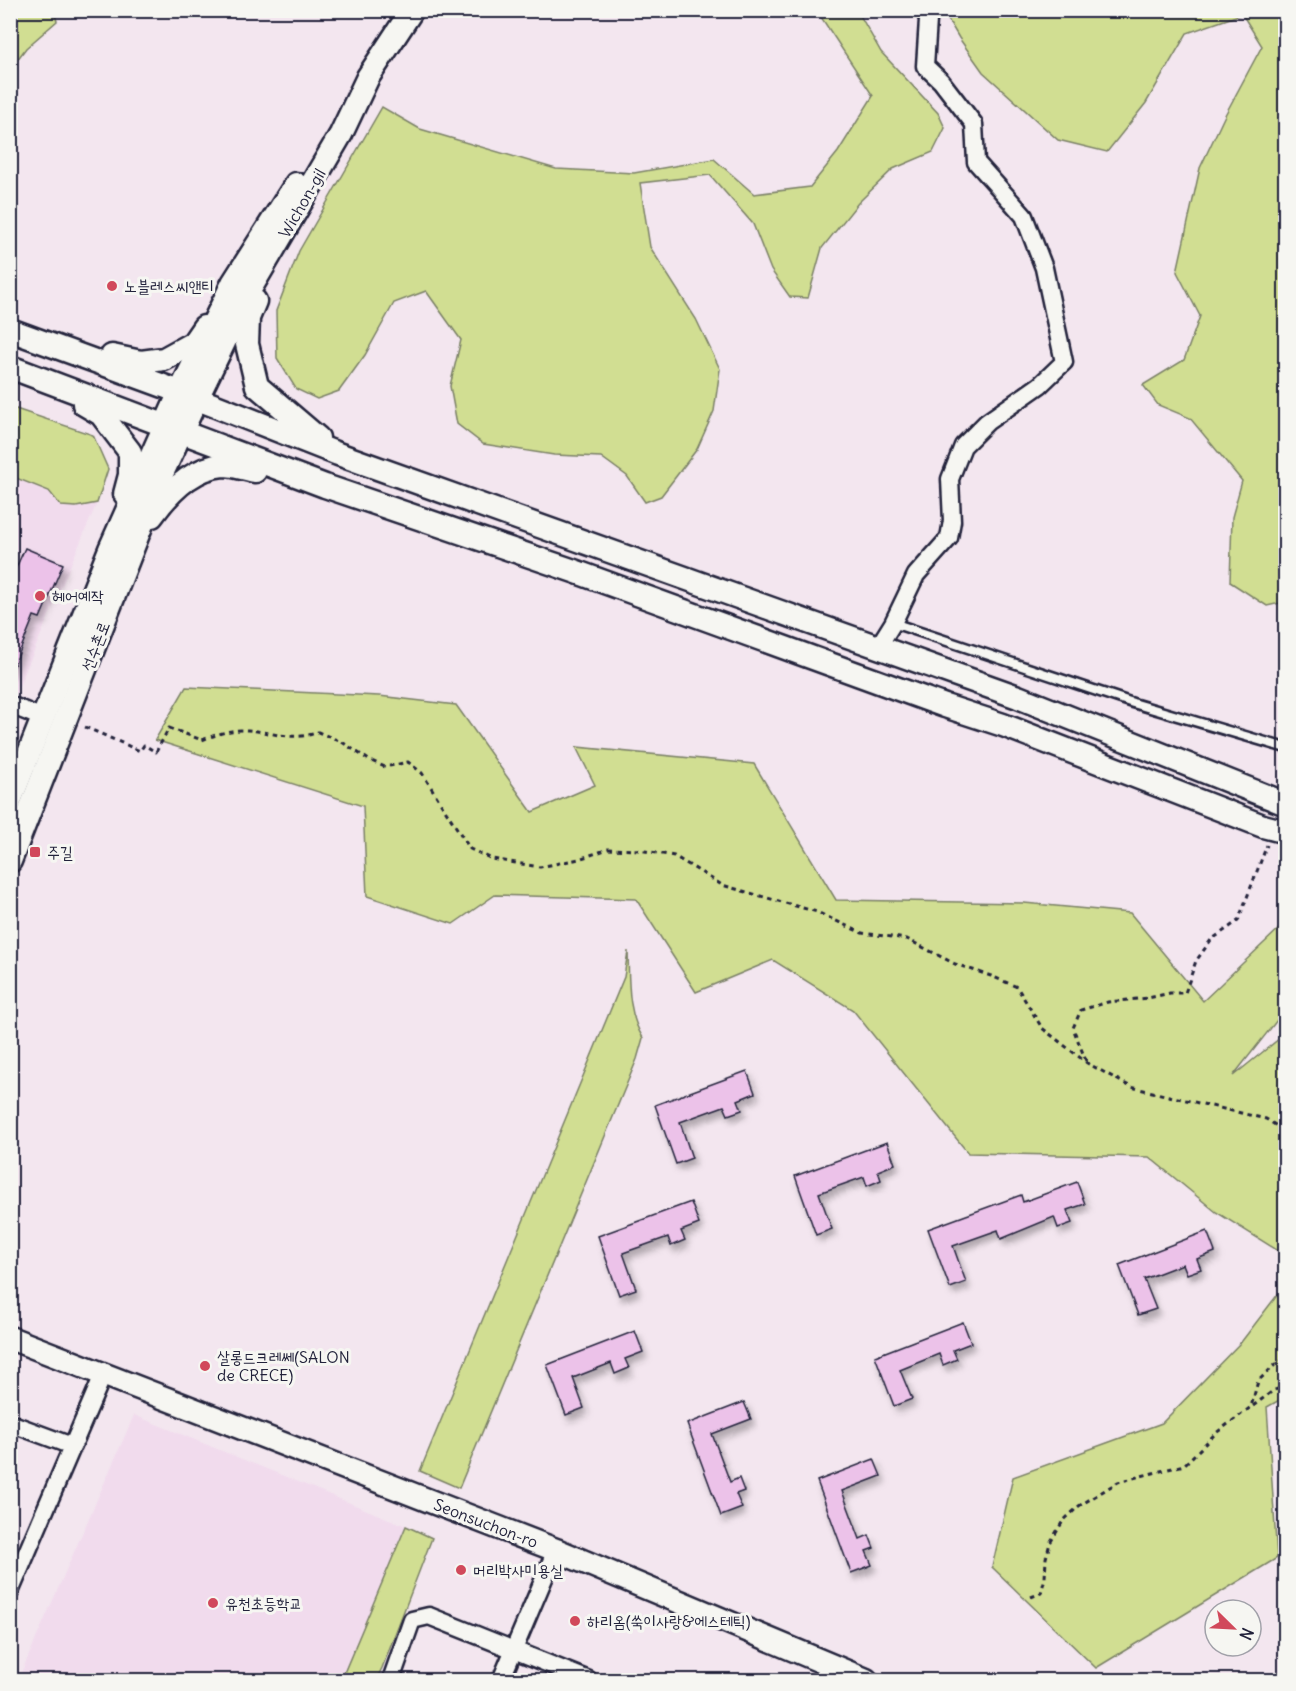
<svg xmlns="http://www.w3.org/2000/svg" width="1296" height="1691" font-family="Delius,'Poor Story',sans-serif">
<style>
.built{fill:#f1dbed}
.green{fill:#d1de92;stroke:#7a8066;stroke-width:1.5}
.building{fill:#ecc2e9;stroke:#22223b;stroke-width:1.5;filter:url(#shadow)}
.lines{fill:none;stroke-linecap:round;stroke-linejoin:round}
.lane-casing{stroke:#22223b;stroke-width:13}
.street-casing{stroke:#22223b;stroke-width:21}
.secondary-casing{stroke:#22223b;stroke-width:27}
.path{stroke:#22223b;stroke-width:3;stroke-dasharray:4.5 4.5;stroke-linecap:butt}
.lane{stroke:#f6f6f2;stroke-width:8}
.street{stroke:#f6f6f2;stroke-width:16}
.secondary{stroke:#f6f6f2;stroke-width:22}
.poi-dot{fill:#d1495b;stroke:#f6f6f2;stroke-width:2}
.labels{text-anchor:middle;stroke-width:6;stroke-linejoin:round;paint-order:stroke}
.street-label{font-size:16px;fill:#22223b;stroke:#f6f6f2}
.poi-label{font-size:16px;fill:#22223b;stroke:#f6f6f2;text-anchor:start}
</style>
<defs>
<filter id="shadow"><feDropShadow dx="3.5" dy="6" stdDeviation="3" flood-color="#0004"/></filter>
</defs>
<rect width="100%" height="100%" fill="#f3e6ef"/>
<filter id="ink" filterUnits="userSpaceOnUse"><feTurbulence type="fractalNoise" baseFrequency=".0167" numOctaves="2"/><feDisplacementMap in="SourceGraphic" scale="12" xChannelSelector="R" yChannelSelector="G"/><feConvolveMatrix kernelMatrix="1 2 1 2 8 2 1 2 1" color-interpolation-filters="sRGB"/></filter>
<g filter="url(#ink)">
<g class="built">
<polygon points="11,472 97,503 11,705"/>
<polygon points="134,1415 406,1526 341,1680 18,1680"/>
</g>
<g class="green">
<polygon points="11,10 54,11 57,21 26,48 11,68"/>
<polygon points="857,10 881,52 938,113 945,128 933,152 893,169 858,203 822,248 808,298 790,297 771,270 753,224 710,175 640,183 650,247 696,319 720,369 714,411 697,449 661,496 645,502 627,476 601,457 554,455 483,444 457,424 450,386 461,340 426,291 394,303 365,355 339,391 317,399 296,389 277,358 276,311 299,251 382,107 420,129 556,169 634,173 714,159 754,194 810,187 838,152 873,96 817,11"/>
<polygon points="943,11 1285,11 1285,602 1267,606 1230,582 1232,517 1242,481 1190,418 1158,405 1143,385 1184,360 1200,316 1177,272 1200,168 1225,115 1262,46 1242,14 1187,33 1146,103 1107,152 1058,140 983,72 959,38"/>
<polygon points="10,407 93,435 108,469 97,503 76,507 61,506 49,491 11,476"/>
<polygon points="186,687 379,696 456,705 532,812 595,785 576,747 754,764 836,900 1024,903 1130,913 1203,1001 1285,923 1285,1010 1233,1076 1285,1034 1285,1255 1216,1212 1149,1157 968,1153 853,1010 773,960 696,992 636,899 495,895 453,924 367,896 363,806 155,740"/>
<path d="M628 951C629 981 627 1012 643 1038L637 1059 459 1488 420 1471 624 977Z"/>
<polygon points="1285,1285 1285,1397 1267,1407 1277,1558 1096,1668 992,1567 1013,1477 1162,1423 1242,1341"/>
<polygon points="406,1526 432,1538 382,1668 376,1680 341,1680"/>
</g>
<g class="building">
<polygon points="25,548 63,564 40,618 34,616 11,673 10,617 15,607 10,606 10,581"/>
<polygon points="747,1071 755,1093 738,1100 742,1110 728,1115 724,1106 680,1122 692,1158 676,1164 655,1105"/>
<polygon points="887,1142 895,1164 878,1171 881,1180 867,1186 864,1177 819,1193 832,1229 816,1235 795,1176"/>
<polygon points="1077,1182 1085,1204 1067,1210 1072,1223 1058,1228 1054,1217 1001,1239 998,1230 953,1246 966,1282 950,1288 928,1229 1021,1195 1023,1202"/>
<polygon points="691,1202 699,1224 681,1231 685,1240 671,1246 668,1237 623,1253 636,1289 619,1295 598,1236"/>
<polygon points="1207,1231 1215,1252 1197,1259 1201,1269 1187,1274 1183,1264 1144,1279 1156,1309 1138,1315 1119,1265"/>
<polygon points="963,1322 971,1343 953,1350 957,1359 943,1365 939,1354 900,1370 912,1399 894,1406 875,1356"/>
<polygon points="635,1331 643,1352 625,1359 629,1368 615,1374 611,1363 573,1378 584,1408 566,1415 547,1365"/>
<polygon points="744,1402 751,1419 712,1434 730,1482 739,1478 744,1491 736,1494 742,1508 721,1516 687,1424"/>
<polygon points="874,1459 881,1476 842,1491 860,1539 869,1535 874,1548 866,1551 872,1565 851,1573 817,1481"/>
</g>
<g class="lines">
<defs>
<polyline id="lane" points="893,623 1133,703 1286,748"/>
<g id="street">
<polyline points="878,647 893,623 916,575 949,538 952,521 950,479 963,446 987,422 1040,385 1064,362 1044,268 1024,216 976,162 974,124 941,81 925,66 928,20 925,10"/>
<polyline points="10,705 43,718"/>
<polyline points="10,1423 72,1446"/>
<polyline points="10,1592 103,1375"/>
<polyline points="391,1680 412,1620 429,1616 589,1680"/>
<polyline points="501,1680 556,1550"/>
</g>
<g id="secondary">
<polyline points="255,301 248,318 247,344 257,386 318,438"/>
<polyline points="10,330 180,392 338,454 1018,697 1286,804"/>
<polyline points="112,356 141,362 164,359 193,343 204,327"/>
<polyline points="10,367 325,486 574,571 945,706 1003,725 1263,826 1286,832"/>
<polyline points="84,404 101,414 130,452 130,475 125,494"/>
<path d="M152 516C169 492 192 468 223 465 233 465 245 469 255 471"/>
<polyline points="10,801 110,549 180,392 233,283 296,184"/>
<polyline points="10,861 160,478 197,398 249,291 341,134 368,77 412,10"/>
<polyline points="10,1338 556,1550 866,1680"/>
</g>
</defs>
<use href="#lane" class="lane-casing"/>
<use href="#street" class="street-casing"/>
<use href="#secondary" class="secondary-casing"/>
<g class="path">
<path d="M85 727 140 751 144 745 156 752 169 728 202 740C218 734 231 729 248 730 271 732 295 742 318 732L342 742 369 760 385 767 408 762 422 773 470 849 492 859 540 867 579 859 608 849 639 850 674 856 722 885 817 912 862 933 907 939 955 964 991 976 1017 987 1042 1028 1087 1063 1131 1087 1266 1119 1286 1132"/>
<polyline points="1086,1061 1073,1028 1081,1010 1108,1002 1148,998 1170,993 1185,993 1196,961 1211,940 1238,921 1267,845"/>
<polyline points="1253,1406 1274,1390 1286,1387"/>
<polyline points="1031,1597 1041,1593 1045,1578 1046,1558 1050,1543 1063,1521 1079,1506 1118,1482 1184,1465 1216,1433 1251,1407 1258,1381 1277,1363 1286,1359"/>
</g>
<use href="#lane" class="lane"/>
<use href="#street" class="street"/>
<use href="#secondary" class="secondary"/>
</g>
</g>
<g class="poi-dot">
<circle cx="112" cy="286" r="6"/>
<circle cx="40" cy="596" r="6"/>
<rect x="29" y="846" width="12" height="12" rx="3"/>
<circle cx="205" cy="1366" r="6"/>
<circle cx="461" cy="1570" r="6"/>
<circle cx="213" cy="1603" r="6"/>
<circle cx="575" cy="1621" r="6"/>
</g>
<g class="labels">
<g class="street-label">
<text transform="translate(302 203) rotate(-60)" y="6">Wichon-gil</text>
<text transform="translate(95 646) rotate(-69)" y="6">선수촌로</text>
<text transform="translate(486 1523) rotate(21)" y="6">Seonsuchon-ro</text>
</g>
<g class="poi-label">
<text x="124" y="292">노블레스씨앤티</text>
<text x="52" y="602">헤어예작</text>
<text x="47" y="858">주길</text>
<text x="217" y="1363">살롱드크레쎄(SALON<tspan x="217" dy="18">de CRECE)</tspan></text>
<text x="473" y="1576">머리박사미용실</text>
<text x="225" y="1609">유천초등학교</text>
<text x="587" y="1627">하리옴(쑥이사랑&amp;에스테틱)</text>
</g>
</g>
<rect width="1296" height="1691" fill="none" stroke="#f6f6f2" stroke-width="36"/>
<rect x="18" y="18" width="1260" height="1655" fill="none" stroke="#22223b" stroke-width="2" filter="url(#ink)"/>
<g transform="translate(1233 1628) rotate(114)"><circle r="28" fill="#f6f6f2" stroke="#a1a1a9" stroke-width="1.5"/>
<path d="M0-4.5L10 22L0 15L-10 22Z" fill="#d1495b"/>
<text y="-9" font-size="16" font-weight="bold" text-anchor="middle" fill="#22223b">N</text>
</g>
</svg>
